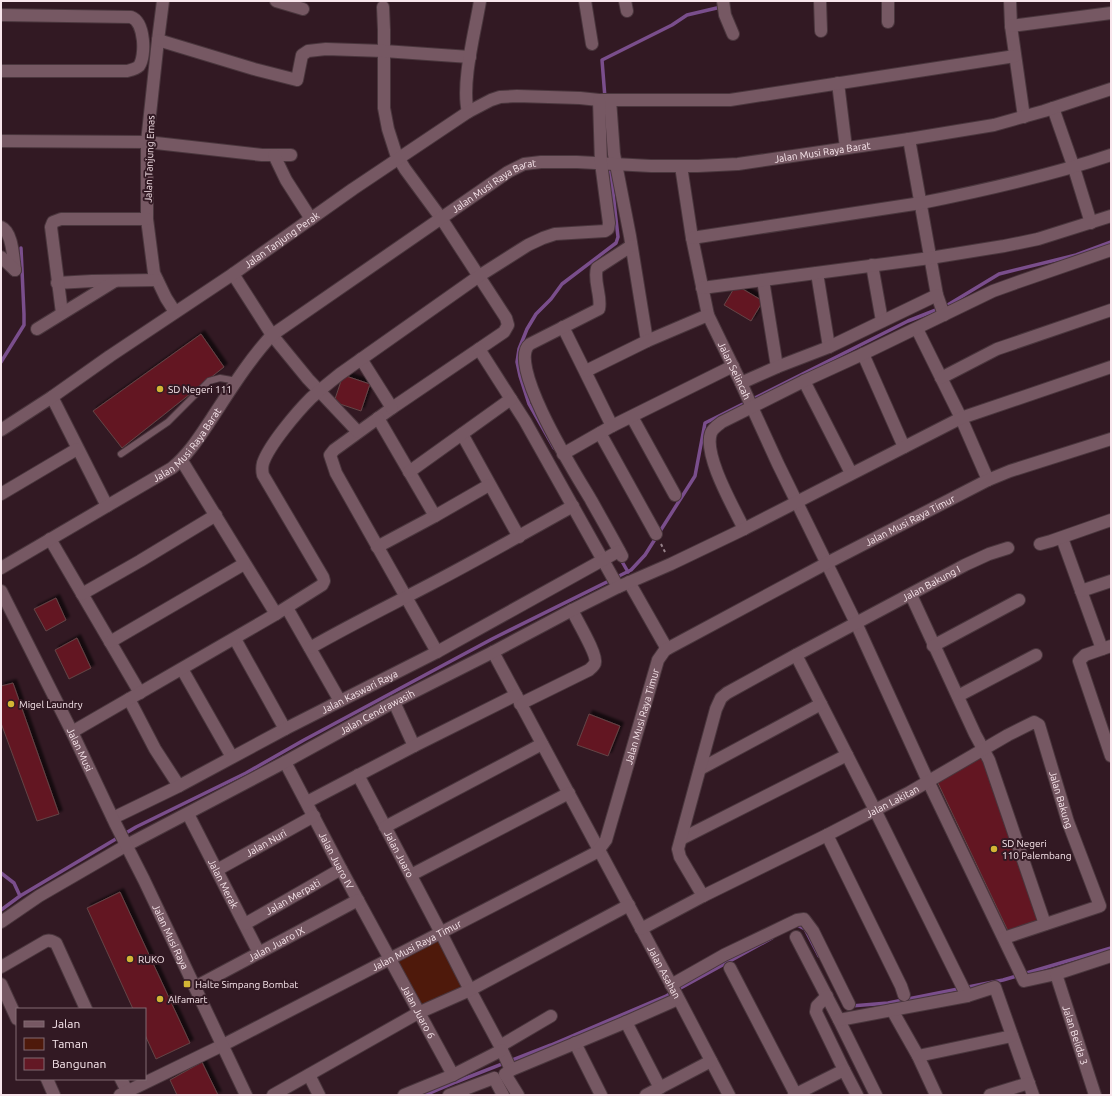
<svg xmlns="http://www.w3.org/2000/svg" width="1112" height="1096" font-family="Ubuntu,sans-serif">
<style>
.green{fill:#4e190b}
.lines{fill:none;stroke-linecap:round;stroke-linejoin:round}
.stream{stroke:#7a4e8c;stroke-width:3.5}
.building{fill:#631824;stroke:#634446;filter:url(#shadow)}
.lane-casing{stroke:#4a363d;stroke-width:8}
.street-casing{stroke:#4a363d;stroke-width:14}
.secondary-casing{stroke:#4a363d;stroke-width:14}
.path{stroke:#97828a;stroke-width:2;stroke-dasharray:3 3;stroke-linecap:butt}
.lane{stroke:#765863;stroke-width:6}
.street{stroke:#765863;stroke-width:12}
.secondary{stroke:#765863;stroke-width:12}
.poi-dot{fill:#d3b635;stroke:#321923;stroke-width:1.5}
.labels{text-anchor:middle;stroke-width:4;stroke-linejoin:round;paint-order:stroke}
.street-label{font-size:10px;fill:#f8e6ec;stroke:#321923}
.poi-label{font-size:10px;fill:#f8e6ec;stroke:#321923;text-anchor:start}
</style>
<defs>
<filter id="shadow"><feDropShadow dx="3.5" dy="-3.5" stdDeviation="1" flood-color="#0009"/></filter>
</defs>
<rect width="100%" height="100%" fill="#321923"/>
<polygon class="green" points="438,938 465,985 421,1008 396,962"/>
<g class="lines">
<g class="stream">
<polyline points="605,98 602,60 672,25 687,15 721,7"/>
<polyline points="1,362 24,325 24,314 21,248"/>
<polyline points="554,448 529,404 520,376 517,362 519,349 527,329 536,314 551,299 562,284 616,243 618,237 610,166"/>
<polyline points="620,558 628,572"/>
<polyline points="1,873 14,883 20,896"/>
<polyline points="1,910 20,896 136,827 246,773 304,740 492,639 631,570 645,555 695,476 705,423 908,321 946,306 999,274 1076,255 1111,242"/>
<polyline points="795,926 797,925 805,929 819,956"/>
<polyline points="851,1006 888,1003 1003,980 1111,948"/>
<polyline points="425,1095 456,1082 551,1045 666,996 772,938"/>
</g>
</g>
<g class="building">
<polygon points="736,285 763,301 751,321 724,305"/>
<polygon points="201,334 224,367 122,448 93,411"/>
<polygon points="343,375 370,384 361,411 334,402"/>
<polygon points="56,598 66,620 46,631 34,609"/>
<polygon points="77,638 91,668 69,679 55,650"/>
<polygon points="13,683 59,814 37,821 1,723 1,686"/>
<polygon points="589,714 620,726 608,756 577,745"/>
<polygon points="985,754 1043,919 1008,931 936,779"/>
<polygon points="120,892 190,1043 156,1059 145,1035 145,1009 133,1009 87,908"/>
<polygon points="202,1062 218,1095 177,1095 170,1080"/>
</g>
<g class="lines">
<defs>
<polyline id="lane" points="121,454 168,422 209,381 220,378 237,381"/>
<g id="street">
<polyline points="163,1 158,40 147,142 147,219 154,273 166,298 175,312"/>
<polyline points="276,1 303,9"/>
<polyline points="585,1 592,44"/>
<polyline points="625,1 627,11"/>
<polyline points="723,1 725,15 733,34"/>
<polyline points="820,1 821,31"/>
<polyline points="888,1 888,22"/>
<polyline points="1010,1 1011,26 1024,117"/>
<polyline points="383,7 384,30 384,108 388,129 396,154 405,169 441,218 506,318 508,325 504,332 392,408 334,450 330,455 336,473 437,652"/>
<path d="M1 15 131 17C145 22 146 56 139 66 136 69 131 70 127 71H1"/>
<polyline points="1011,26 1111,13"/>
<polyline points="158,40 254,69 297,80 302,55 308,51 326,49 384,51 470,57"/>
<polyline points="838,83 846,148"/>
<polyline points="610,100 614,154 630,236 647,341"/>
<polyline points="1053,108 1074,168 1091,223"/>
<path d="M468 112C461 83 475 32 480 1"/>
<polyline points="909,139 937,295 944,315"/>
<polyline points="1,141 147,142 262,155 291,155"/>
<polyline points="274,155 286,180 311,219"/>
<path id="s1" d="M681 166 692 238 708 315 741 383 778 464 856 623 928 781 1024 981 1056 974 1111 956"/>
<path d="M1 227C13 232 13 258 15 270"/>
<path d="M692 238 921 203C986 190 1049 176 1111 155"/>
<polyline points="1,257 15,270"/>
<polyline points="872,265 882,321"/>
<polyline points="817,273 829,347"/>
<polyline points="233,274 272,335 308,379 358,432"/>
<polyline points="763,280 777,367"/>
<polyline points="57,283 92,281 157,280"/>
<polyline points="702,288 930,258 1004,246 1038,239 1111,216"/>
<polyline points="62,313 51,227 53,222 61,219 147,219"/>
<polyline points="563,327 612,426"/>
<polyline points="37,329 115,281"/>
<polyline points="917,329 961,418 988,480"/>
<polyline points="479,349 525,421 618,587"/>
<polyline points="863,354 904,447"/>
<polyline points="361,359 392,408"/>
<polyline points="586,371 647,341 708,315"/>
<polyline points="941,378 997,349 1111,310"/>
<polyline points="804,381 851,473"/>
<polyline points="741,383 777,367 829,347 937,295"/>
<polyline points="52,397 107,506"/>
<polyline points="632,417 675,495"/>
<polyline points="378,418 435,516"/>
<path id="s2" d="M1 430 52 397 110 356 233 274 353 189 468 112 491 100 500 97 517 96 580 98 599 100H730L1015 56"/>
<polyline points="600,433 656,534"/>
<polyline points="462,434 519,537"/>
<polyline points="563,454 612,426 733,366"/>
<polyline points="182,461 276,614"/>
<polyline points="409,472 511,399"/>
<polyline points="1,494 77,449"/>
<path d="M744 529C734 508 703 455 711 433 713 428 718 425 722 422L804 381 863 354 993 291 1018 282 1111 250"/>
<polyline points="1062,538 1102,649"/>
<polyline points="50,539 140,693"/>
<polyline points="1040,544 1051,541 1111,520"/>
<polyline points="377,547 435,516 489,485"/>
<path d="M622 556C612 537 601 518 591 500 578 478 505 363 530 344L599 309C602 296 593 281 597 268L631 246"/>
<path id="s3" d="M1 568 172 468C189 454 200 436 212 418 231 389 249 360 272 335L508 172 524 164 541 162H577L651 166H698L738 164 909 139 994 125 1044 111 1111 89"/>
<polyline points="629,582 667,649"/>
<polyline points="1081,591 1111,581"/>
<polyline points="82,594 140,561 216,515"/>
<polyline points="911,595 975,734 989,760 1045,924"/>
<polyline points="287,608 340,701"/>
<polyline points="235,639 285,729"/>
<polyline points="110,642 244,564"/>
<polyline points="933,646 1019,600"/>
<polyline points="1111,646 1085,655 1079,661 1111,756"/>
<path d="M310 648C350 625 391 605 431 584 479 559 526 532 573 506"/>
<path id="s4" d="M493 652 673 988 729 1095"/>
<polyline points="796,655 875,810 967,996"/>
<polyline points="182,669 232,757"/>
<polyline points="958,696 1036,655"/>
<polyline points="129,699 155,749 179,786"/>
<polyline points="394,702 414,746"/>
<path d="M520 704 589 670C591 668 594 666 595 663 598 655 576 619 572 610"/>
<path d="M72 732 276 614 322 585 324 581 323 577 263 475C262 471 262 467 263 463 269 445 297 412 311 398 320 390 330 382 340 374L479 276 528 245 543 238 555 234 605 231 608 229 609 223 601 163 599 100"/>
<path id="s5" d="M285 762 341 869 453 1075"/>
<polyline points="700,769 821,704"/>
<path id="s6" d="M358 775 441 933 470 990 500 1046 511 1070"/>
<polyline points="307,802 414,746 516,695"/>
<path id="s7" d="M188 814 259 953"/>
<path id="s8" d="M113 818 179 786 285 729 437 652 619 551"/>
<polyline points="385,827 542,744"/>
<polyline points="827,835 901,986 904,995"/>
<polyline points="681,839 847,755"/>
<path id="s9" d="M217 870 314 816"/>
<polyline points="411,875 569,793"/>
<path id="s10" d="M703 896 680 857 678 849 716 709 721 698 727 693 796 655 965 565 989 554 1008 548"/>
<path id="s11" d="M1 922 39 896 127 845 285 762 394 702 493 652 572 610 618 587 671 564 744 529 961 418 1111 367"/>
<path id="s12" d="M245 924 341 869"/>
<path id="s13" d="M641 929 703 896 827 835 910 792 1008 735 1034 722 1039 725 1068 822 1100 906 1004 938"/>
<polyline points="796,937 839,1020 876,1095"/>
<path d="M1 967 46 941C50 940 52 941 56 943L86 1009"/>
<polyline points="730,968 796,1095"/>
<path id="s14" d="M1056 974 1095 1095"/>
<polyline points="1,984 17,1019"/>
<polyline points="671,985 724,955 797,920 804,919 813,931 849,1004"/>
<path id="s15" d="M195 987 358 900"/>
<polyline points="827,996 817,1006 816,1012 844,1070"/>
<polyline points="892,1010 918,1056 936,1095"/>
<polyline points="839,1020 967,996 995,987 1033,1095"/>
<polyline points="626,1022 660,1088"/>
<polyline points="575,1043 601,1095"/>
<polyline points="500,1046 551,1016"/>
<polyline points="918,1056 1012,1036"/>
<polyline points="309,1075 319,1095"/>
<polyline points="47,1079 54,1095"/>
<polyline points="121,1079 129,1095"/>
<path id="s16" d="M120 1095 223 1045 597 852 606 840 658 660 665 650 827 563 988 480 1010 471 1111 439"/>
<polyline points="273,1095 418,1013 470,990 629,905"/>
<polyline points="404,1095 453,1075 502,1050"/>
<polyline points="449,1095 494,1078 503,1095"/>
<polyline points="518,1095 505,1074 511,1070 626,1022 678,999"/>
<polyline points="646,1095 711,1061"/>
<polyline points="794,1095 844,1070 857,1095"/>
<polyline points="990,1095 1029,1083"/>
</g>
<g id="secondary">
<path id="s17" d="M1 591 72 732 115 823 144 880 246 1095"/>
</g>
</defs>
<use href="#lane" class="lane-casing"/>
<use href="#street" class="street-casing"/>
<use href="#secondary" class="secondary-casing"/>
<polyline class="path" points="661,544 666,554"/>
<use href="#lane" class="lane"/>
<use href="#street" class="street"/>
<use href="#secondary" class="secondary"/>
</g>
<g class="poi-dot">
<circle cx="160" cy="389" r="4"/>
<circle cx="11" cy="704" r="4"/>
<circle cx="994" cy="849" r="4"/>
<circle cx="130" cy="959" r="4"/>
<rect x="183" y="980" width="8" height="8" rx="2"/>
<circle cx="160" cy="999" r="4"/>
</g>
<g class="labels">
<g class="street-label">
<text dy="4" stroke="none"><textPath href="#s3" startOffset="969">Jalan Musi Raya Barat</textPath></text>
<text transform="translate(149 159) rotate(-88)" y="4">Jalan Tanjung Emas</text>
<text dy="4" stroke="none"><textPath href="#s3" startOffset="633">Jalan Musi Raya Barat</textPath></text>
<text dy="4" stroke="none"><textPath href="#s2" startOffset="339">Jalan Tanjung Perak</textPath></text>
<text dy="4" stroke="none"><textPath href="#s1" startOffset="213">Jalan Selincah</textPath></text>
<text dy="4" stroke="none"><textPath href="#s3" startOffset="225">Jalan Musi Raya Barat</textPath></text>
<text dy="4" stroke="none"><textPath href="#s16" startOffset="1027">Jalan Musi Raya Timur</textPath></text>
<text dy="4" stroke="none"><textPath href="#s10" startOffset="450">Jalan Bakung I</textPath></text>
<text dy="4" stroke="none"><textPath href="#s8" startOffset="277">Jalan Kaswari Raya</textPath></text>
<text dy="4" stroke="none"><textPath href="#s11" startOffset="431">Jalan Cendrawasih</textPath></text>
<text dy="4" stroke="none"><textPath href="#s16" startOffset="679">Jalan Musi Raya Timur</textPath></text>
<text dy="4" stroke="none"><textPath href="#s17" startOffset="177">Jalan Musi</textPath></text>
<text dy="4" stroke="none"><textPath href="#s13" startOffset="528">Jalan Bakung</textPath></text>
<text dy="4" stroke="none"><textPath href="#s13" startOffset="282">Jalan Lakitan</textPath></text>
<text dy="4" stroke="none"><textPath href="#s9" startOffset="56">Jalan Nuri</textPath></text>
<text dy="4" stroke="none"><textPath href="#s6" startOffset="89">Jalan Juaro</textPath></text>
<text dy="4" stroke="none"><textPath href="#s5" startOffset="111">Jalan Juaro IV</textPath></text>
<text dy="4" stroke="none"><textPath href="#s7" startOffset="78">Jalan Merak</textPath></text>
<text dy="4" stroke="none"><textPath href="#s12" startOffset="55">Jalan Merpati</textPath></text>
<text dy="4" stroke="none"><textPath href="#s17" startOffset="385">Jalan Musi Raya</textPath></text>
<text dy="4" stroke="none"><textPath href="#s15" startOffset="92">Jalan Juaro IX</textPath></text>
<text dy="4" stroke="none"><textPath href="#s16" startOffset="332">Jalan Musi Raya Timur</textPath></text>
<text dy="4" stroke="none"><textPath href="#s4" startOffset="363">Jalan Asahan</textPath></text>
<text dy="4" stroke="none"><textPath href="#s5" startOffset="283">Jalan Juaro 6</textPath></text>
<text dy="4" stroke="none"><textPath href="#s14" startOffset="64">Jalan Belida 3</textPath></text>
</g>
<g class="poi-label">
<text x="168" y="393">SD Negeri 111</text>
<text x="19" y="708">Migel Laundry</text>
<text x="1002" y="847">SD Negeri<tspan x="1002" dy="12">110 Palembang</tspan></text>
<text x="138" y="963">RUKO</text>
<text x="195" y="988">Halte Simpang Bombat</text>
<text x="168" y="1003">Alfamart</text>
</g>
</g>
<rect width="1112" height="1096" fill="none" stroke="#f8e6ec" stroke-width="4"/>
<rect x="16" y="1008" width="130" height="72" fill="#321923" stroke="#816b73"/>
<rect x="24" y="1021" width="20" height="6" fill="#765863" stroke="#816b73"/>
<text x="52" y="1028" font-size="12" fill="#f8e6ec">Jalan</text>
<rect x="24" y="1038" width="20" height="12" fill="#4e190b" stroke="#816b73"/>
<text x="52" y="1048" font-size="12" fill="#f8e6ec">Taman</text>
<rect x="24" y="1058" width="20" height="12" fill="#631824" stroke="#816b73"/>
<text x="52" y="1068" font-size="12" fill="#f8e6ec">Bangunan</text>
</svg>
